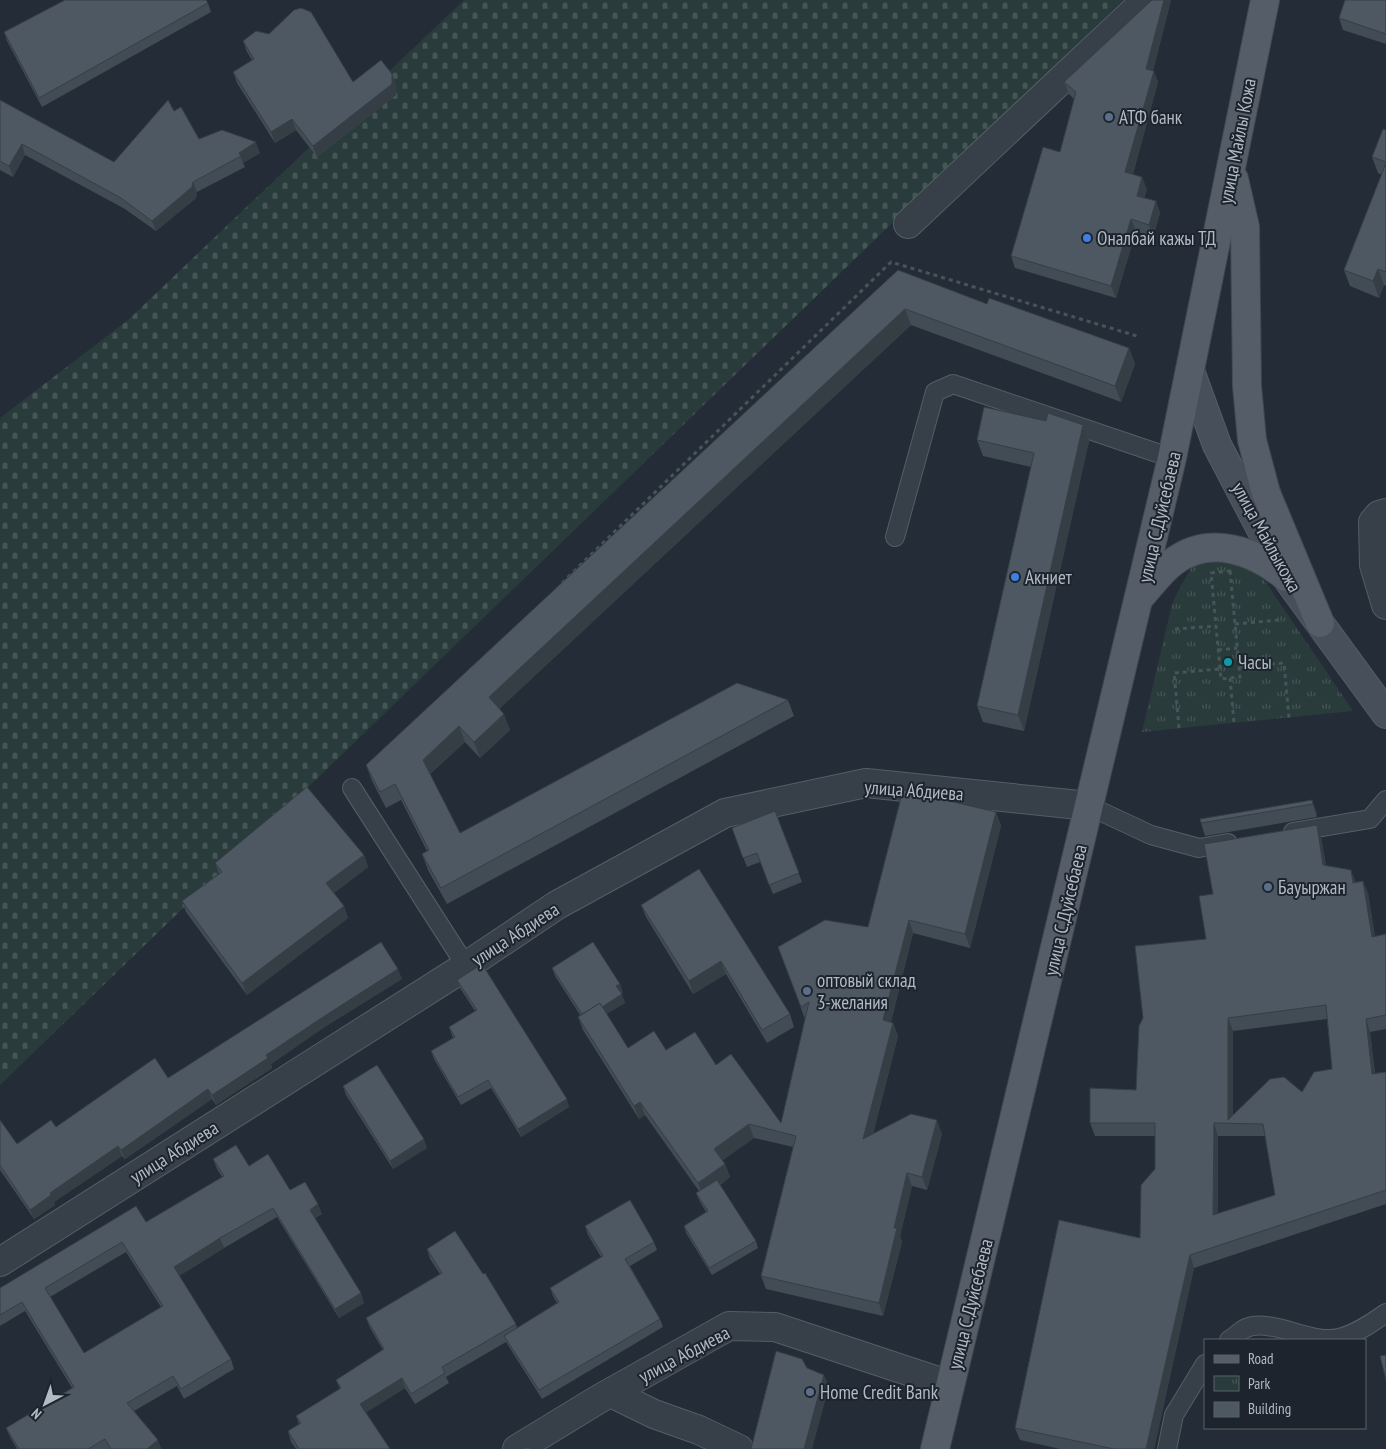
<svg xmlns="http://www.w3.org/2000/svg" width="1386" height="1449" font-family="'PT Sans Narrow',sans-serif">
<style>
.cemetery{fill:url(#cemetery-stones)}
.park{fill:url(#park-tufts)}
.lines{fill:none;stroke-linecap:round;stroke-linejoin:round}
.lane-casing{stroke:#555d66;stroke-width:20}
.street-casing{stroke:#555d66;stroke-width:30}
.secondary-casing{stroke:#555d66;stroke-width:30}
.primary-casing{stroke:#414851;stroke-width:30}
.path{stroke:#465658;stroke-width:3;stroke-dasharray:4 4;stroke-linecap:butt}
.lane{stroke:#373f48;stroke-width:18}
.street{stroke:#373f48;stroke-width:28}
.secondary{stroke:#464f5a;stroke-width:28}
.primary{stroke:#555e68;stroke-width:28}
.wall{fill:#424c55;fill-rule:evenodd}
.shaded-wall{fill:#363e45}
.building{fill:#4d5863;stroke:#363e45;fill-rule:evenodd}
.service-dot{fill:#5c6f8a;stroke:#1d242d;stroke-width:2}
.shop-dot{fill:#3f7fe0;stroke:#1d242d;stroke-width:2}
.culture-dot{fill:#0f9aa8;stroke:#1d242d;stroke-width:2}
.labels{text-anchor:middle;stroke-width:4;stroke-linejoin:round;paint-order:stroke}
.poi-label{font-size:19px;fill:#b2bac4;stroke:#1d242d;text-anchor:start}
.street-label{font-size:19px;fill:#b2bac4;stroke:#1d242d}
</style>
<defs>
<pattern id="cemetery-stones" width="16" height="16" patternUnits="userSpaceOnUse" patternTransform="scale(1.25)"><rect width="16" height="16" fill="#293b3a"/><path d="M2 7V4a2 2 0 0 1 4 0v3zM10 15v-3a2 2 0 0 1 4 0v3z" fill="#465555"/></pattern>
<pattern id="park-tufts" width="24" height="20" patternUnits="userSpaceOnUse" patternTransform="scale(1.25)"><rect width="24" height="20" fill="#293b3a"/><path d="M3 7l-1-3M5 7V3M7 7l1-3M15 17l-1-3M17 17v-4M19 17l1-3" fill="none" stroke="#465555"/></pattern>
</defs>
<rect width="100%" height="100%" fill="#242d37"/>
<polygon class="cemetery" points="464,0 1123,0 0,1085 0,418 128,320"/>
<polygon class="park" points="1216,559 1243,562 1265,581 1353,711 1142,732 1172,604 1181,585 1192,567"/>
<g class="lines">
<defs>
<g id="lane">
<polyline points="895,537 935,392 953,384 1172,458"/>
<polyline points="352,788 466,966"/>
<polyline points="1089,806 1151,835 1199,848 1228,843"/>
<polyline points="1293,832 1370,819 1386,800"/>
<path d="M1229 1340C1234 1337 1239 1332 1244 1329 1270 1316 1310 1345 1339 1338 1356 1334 1372 1323 1386 1313"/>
<polyline points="1167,1449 1174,1415 1205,1364"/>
</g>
<g id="street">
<polyline points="908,224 1146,0"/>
<polyline points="1386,513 1379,515 1373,522 1374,565 1386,605"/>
<polyline points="0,1262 466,966 557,905 725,813 866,783 1089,806"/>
<polyline points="611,1393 654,1414 699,1430 739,1449"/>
<polyline points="517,1449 599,1399 729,1326 775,1327 950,1385"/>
</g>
<polyline id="secondary" points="1190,371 1217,445 1286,577 1386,714"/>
<g id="primary">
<polyline points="1234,179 1245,227 1247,386 1252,440 1266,493 1320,623"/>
<path d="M1141 596C1151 585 1161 571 1173 562 1210 534 1255 551 1286 577"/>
<polyline points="935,1449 1172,458 1265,0"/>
</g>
</defs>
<use href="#lane" class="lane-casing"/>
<use href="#street" class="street-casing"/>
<use href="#secondary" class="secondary-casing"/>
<use href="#primary" class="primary-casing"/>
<g class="path">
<polygon points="1230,571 1240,677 1221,679 1211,573"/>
<polyline points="562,583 891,262 1137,336"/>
<polyline points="1235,624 1279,620"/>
<polyline points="1175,629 1216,626"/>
<polyline points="1218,650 1237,648"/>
<polyline points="1239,667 1284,663 1289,718"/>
<polyline points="1230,678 1234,723"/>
<polyline points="1179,728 1174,673 1219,669"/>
</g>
<use href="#lane" class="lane"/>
<use href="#street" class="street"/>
<use href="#secondary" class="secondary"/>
<use href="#primary" class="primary"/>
</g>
<g class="wall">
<polygon points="1152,0 1171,0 1153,70 1158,82 1133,174 1147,189 1144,198 1156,201 1160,213 1153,237 1136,231 1116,298 1015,268 1011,256 1060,152 1074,99 1069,94 1064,82"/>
<polygon points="1386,0 1386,44 1343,30 1339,18"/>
<polygon points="208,3 211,12 42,107 7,41 4,32"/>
<polygon points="243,41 353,82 396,85 396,95 317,157 296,130 275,143 237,83 233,72 252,60 247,52"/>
<polygon points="0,100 114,162 174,111 199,139 260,153 243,163 245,167 197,192 196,198 156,231 125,209 25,155 13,177 0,170"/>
<polygon points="1386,130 1386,286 1384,285 1379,298 1350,286 1344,270 1382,175 1378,173 1372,157"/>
<polygon points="898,270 987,304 1129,348 1135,364 1121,402 911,325 499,709 510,730 480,758 465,742 430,774 460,833 788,700 794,716 447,904 428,870 422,854 427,851 401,800 386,808 372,781 366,765"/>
<polygon points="1046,421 1083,425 1089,441 1024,731 983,722 977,706 1031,467 983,456 977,440"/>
<polygon points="1312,800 1317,817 1205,836 1201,823"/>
<polygon points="775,811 802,882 773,894 760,862 747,867 732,828"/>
<polygon points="996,812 1001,826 970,948 913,933 891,1022 893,1023 898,1036 873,1134 942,1134 927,1190 912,1186 900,1236 902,1242 883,1316 766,1289 761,1276 793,1147 754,1138 722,1160 725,1164 730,1177 720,1185 756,1241 758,1248 712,1275 686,1233 684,1226 706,1212 699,1200 696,1193 699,1191 645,1115 639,1119 583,1030 578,1017 580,1015 555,976 552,968 620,984 623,993 621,994 625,1003 606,1014 628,1048 666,1050 716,1065 781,1123 805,1019 778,947 868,927"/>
<path d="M1321 838 1326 865 1356 882 1368 893 1375 937 1386 934V1029L1370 1032 1375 1073 1386 1072V1204L1194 1268 1154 1449H1060L1020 1440 1015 1428 1140 1238 1155 1169V1136H1095L1090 1123 1136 1090 1206 939 1213 894ZM1327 1019 1332 1069 1302 1092 1233 1115V1031ZM1218 1136H1265L1275 1195 1218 1214Z"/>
<polygon points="364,855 368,867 334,893 344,906 348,918 247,995 186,912 182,901 219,874 215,863"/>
<polygon points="699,869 790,1014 794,1027 767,1043 726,974 693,994 646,917 641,905"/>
<polygon points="402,979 326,1026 271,1064 272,1068 216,1105 212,1099 125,1159 122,1156 54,1202 55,1205 34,1219 0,1170 0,1120 17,1144 168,1078"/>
<polygon points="457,980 569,1107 521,1137 491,1088 461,1105 434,1059 431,1051 453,1038 449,1027 475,1011 460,988"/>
<polygon points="343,1086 427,1148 393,1169 346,1095"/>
<path d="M213 1159 249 1166 290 1190 322 1214 315 1218 364 1303 339 1318 277 1217 224 1248 179 1276 231 1359 234 1369 184 1399 177 1386 134 1411 158 1440 161 1449H17L10 1437 6 1428 72 1388 25 1311 0 1326V1288L146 1222 222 1177 217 1169ZM126 1252 161 1307 84 1353 50 1297Z"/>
<polygon points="585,1226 654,1242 657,1250 630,1266 660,1319 663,1327 542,1399 506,1342 446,1377 449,1383 415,1404 405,1388 366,1412 390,1449 296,1449 291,1442 288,1431 299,1424 296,1416 340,1389 336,1380 383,1350 370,1328 366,1318 440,1274 430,1259 427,1249 516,1324 517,1328 557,1303 553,1296 550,1288 601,1257 588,1235"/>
</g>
<g class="shaded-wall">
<polygon points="1164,0 1171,0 1151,80 1146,69"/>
<polygon points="1154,71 1158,82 1130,184 1125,172"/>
<polygon points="392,74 396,85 396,95 317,157 313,146"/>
<polygon points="292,119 296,130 275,143 271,132"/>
<polygon points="256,142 260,153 243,163 239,153"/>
<polygon points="22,144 25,155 13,177 9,166"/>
<polygon points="1142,177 1147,189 1141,208 1137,196"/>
<polygon points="193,182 197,192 196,198 156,231 152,221"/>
<polygon points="1156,201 1160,213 1153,237 1149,225"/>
<polygon points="1131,219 1136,231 1116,298 1111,286"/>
<polygon points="1378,269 1384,285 1379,298 1373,281"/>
<polygon points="905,309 911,325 495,713 489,697"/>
<polygon points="1129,348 1135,364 1121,402 1115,386"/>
<polygon points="1083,425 1089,441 1024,731 1018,715"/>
<polygon points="504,714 510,730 480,758 474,742"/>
<polygon points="459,726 465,742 428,775 423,760"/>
<polygon points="1312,800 1317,813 1317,817 1313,804"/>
<polygon points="996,812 1001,826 970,948 965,934"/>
<polygon points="1317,825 1321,838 1328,878 1323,865"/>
<polygon points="364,855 368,867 331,895 326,883"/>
<polygon points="1351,870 1356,883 1353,883"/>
<polygon points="1363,881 1368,893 1377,950 1372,937"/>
<polygon points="344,906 348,918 247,995 242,983"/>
<polygon points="909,920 913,933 888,1034 883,1020"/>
<polygon points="721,961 726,974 693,994 689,981"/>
<polygon points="398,969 402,979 326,1026 271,1064 272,1068 216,1105 212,1095 266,1055 323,1017"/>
<polygon points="620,984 623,993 620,995 616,986"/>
<polygon points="622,994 625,1003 587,1026 584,1018"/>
<polygon points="1228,1018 1233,1031 1233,1123 1228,1120"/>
<polygon points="1366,1019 1370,1032 1376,1086 1372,1074"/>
<polygon points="893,1023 898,1036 868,1153 863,1139"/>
<polygon points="208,1089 212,1099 125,1159 121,1150"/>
<polygon points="567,1099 569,1107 521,1137 518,1129"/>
<polygon points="640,1102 645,1115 639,1119 634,1106"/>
<polygon points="937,1120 942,1134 927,1190 922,1177"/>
<polygon points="1214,1123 1218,1136 1218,1228 1213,1215"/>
<polygon points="749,1124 754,1138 719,1163 714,1149"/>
<polygon points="424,1139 427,1148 393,1169 390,1161"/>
<polygon points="118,1146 122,1156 54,1202 55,1205 34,1219 30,1210 50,1193"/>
<polygon points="725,1164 730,1177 703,1196 698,1183"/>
<polygon points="907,1173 912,1186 900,1236 902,1242 883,1316 879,1303 894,1228"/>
<polygon points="318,1204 322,1214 313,1219 310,1210"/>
<polygon points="220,1238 224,1248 177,1277 174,1267"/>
<polygon points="1190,1255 1194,1268 1154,1449 1146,1449"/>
<polygon points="361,1293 364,1303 339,1318 335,1309"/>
<polygon points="824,1375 829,1387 812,1449 804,1449"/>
<polygon points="402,1378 405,1388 364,1414 360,1404"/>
<polygon points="158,1440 161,1449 147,1449"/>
</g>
<g class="building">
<polygon points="65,0 206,0 208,3 39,98 4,32"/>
<polygon points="1152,0 1164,0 1146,69 1154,71 1125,172 1142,177 1137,196 1156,201 1149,225 1131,219 1111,286 1011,256 1043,147 1060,152 1076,92 1064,82"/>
<polygon points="1345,0 1386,0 1386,34 1339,18"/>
<polygon points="301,8 311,12 353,82 381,60 392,74 392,84 313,146 292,119 271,132 233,72 254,59 243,41 256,31 269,34 294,10"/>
<polygon points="0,100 114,162 168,100 174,111 181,107 199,139 222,130 256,142 239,153 241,156 193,182 192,187 152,221 121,198 22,144 9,166 0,161"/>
<polygon points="1383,129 1386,130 1386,162 1372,157"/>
<polygon points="1386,163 1386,272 1378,269 1373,281 1344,270"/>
<polygon points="898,270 987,304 989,298 1129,348 1115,386 905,309 489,697 504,714 474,742 459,726 423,760 460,833 737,683 788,700 441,888 422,854 429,850 395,784 380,792 366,765"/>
<polygon points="984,407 1046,421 1048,413 1083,425 1018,715 977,706 1034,453 977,440"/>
<polygon points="307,787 364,855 326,883 344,906 242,983 182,901 222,872 215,863"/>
<polygon points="903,790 996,812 965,934 909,920 883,1020 893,1023 863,1139 911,1114 937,1120 922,1177 907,1173 894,1228 897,1228 879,1303 761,1276 796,1136 749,1124 714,1149 725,1164 698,1183 640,1102 634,1106 578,1017 600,1003 628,1048 654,1031 666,1050 695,1032 716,1065 731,1054 781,1123 809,1002 801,1007 778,947 825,920 868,927"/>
<polygon points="1312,800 1313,804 1201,823 1200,819"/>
<polygon points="775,811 799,873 769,885 757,853 743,858 732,828"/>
<path d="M1317 825 1323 865 1351 870 1353 883 1363 881 1372 937 1386 934V1015L1366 1019 1372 1074 1386 1072V1190L1190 1255 1146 1449H1114L1015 1428 1059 1220 1140 1238 1141 1185 1155 1169V1123H1090V1088L1136 1090 1139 1026 1143 1018 1135 946 1206 939 1199 896 1213 894 1204 844ZM1326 1005 1332 1069 1314 1072 1302 1092 1284 1077 1270 1079 1228 1120V1018ZM1214 1123 1263 1124 1275 1195 1213 1215Z"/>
<polygon points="699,869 790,1014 762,1030 721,961 689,981 641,905"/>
<polygon points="381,942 398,969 323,1017 266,1055 268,1058 212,1095 208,1089 121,1150 118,1146 50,1193 51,1195 30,1210 0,1165 0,1120 17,1144 51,1120 56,1127 155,1058 168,1078"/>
<polygon points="593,942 620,984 616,986 622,994 602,1007 600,1003 582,1014 552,968"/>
<polygon points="482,964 567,1099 518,1129 488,1080 458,1097 431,1051 455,1037 449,1027 477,1010 457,980"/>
<polygon points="377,1065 424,1139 390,1161 343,1086"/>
<path d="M236 1145 249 1166 268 1154 290 1190 305 1182 318 1204 310 1210 361 1293 335 1309 273 1208 220 1238 174 1267 231 1359 181 1389 173 1376 127 1403 158 1440 147 1449H111L105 1439 88 1449H19L6 1428 74 1387 22 1302 0 1315V1288L136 1206 146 1222 224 1176 213 1159ZM122 1242 163 1306 84 1353 45 1288Z"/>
<polygon points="717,1180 756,1241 709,1268 684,1226 708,1211 696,1193"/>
<polygon points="630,1200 654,1242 625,1259 660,1319 539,1390 504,1336 559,1302 550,1288 603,1256 585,1226"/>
<polygon points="455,1231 483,1274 485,1273 516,1324 442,1367 445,1373 411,1394 402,1378 360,1404 390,1449 299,1449 288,1431 301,1423 296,1416 341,1388 336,1380 384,1349 366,1318 442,1273 427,1249"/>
<polygon points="776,1351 802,1359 807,1368 824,1375 804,1449 751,1449"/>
<polygon points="1386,1355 1386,1380 1380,1356"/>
<polygon points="526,1447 535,1449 520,1449"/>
</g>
<g class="service-dot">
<circle cx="1109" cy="117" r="5"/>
<circle cx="1268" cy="887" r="5"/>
<circle cx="807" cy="991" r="5"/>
<circle cx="810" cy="1392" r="5"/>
</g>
<g class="shop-dot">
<circle cx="1087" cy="238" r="5"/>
<circle cx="1015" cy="577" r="5"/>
</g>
<circle class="culture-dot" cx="1228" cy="662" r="5"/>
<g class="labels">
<g class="poi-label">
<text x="1119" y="124">АТФ банк</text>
<text x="1097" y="245">Оналбай кажы ТД</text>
<text x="1025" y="584">Акниет</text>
<text x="1238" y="669">Часы</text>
<text x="1278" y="894">Бауыржан</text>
<text x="817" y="987">оптовый склад<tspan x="817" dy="22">3-желания</tspan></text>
<text x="820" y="1399">Home Credit Bank</text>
</g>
<g class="street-label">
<text transform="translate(1237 141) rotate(-79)" y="7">улица Майлы Кожа</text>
<text transform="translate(1159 517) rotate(-77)" y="7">улица С.Дуйсебаева</text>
<text transform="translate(1267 537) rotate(61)" y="7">улица Майлыкожа</text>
<text transform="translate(914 790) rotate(4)" y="7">улица Абдиева</text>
<text transform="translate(1065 910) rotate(-77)" y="7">улица С.Дуйсебаева</text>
<text transform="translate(515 934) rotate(-33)" y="7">улица Абдиева</text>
<text transform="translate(174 1152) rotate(-32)" y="7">улица Абдиева</text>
<text transform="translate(970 1304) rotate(-76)" y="7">улица С.Дуйсебаева</text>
<text transform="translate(684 1354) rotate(-28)" y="7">улица Абдиева</text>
</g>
</g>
<rect x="1204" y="1339" width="162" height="90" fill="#1d242d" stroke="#596069"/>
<rect x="1214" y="1355" width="25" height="8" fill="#555e68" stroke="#596069"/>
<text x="1248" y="1364" font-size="15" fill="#b2bac4">Road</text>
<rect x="1214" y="1376" width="25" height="15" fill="url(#park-tufts)" stroke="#596069"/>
<text x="1248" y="1389" font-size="15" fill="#b2bac4">Park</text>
<rect x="1214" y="1402" width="25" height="15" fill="#4d5863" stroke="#596069"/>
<text x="1248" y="1414" font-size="15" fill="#b2bac4">Building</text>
<g transform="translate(45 1404) rotate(221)" stroke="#1d242d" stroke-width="4" paint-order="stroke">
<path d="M0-4L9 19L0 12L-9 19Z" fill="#b2bac4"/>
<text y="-8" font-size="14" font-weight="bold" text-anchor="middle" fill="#b2bac4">N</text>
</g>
</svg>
